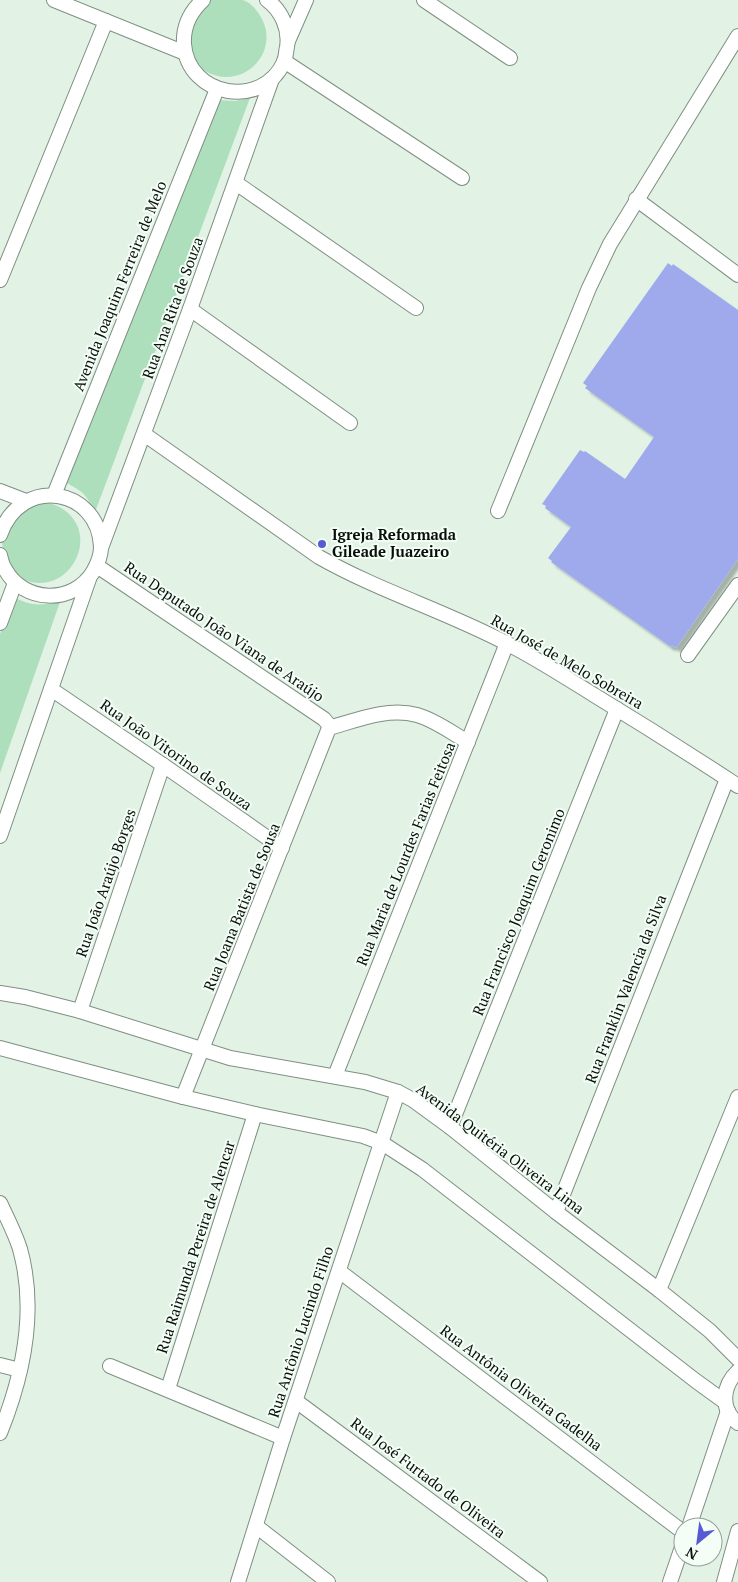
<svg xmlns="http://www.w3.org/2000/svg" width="738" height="1582" font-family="'PT Serif',serif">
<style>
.green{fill:#aedfbc}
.building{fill:#9faaed;filter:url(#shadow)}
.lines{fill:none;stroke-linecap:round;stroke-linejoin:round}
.street-casing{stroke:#7f8f83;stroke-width:16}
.street{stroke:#fff;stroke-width:14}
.poi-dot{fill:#575bd3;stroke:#f4fef6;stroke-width:2}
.labels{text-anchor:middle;stroke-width:4;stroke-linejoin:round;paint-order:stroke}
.street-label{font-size:15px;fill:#090f0b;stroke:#f4fef6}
.poi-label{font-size:15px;font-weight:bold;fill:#090f0b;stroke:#f4fef6;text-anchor:start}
</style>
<defs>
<filter id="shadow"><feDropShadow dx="4.5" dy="4.5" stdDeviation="1" flood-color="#0004"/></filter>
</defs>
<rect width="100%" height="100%" fill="#e2f3e6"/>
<g class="green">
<path d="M208 0C219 0 232 0 242 0 249 1 256 9 259 14 284 51 242 93 205 71 200 68 194 63 191 58 188 52 189 28 188 20Z"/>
<path d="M250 98 94 515C87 494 85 493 65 482L218 100 235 101Z"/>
<path d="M45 502C54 504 62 507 69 514 97 541 69 591 31 582 20 579 13 574 8 564 0 543 0 536 9 515Z"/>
<path d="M14 597C32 607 40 605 60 602L0 773V634Z"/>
</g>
<polygon class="building" points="668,263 672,266 673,264 738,310 738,559 676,648 672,645 671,647 551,562 552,561 548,558 571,527 545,508 546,506 542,504 580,450 584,452 585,451 625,479 654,437 585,388 587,386 583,383"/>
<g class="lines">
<defs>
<g id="street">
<polyline points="54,0 185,53"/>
<path d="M203 0C190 12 183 27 184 44 188 97 262 110 284 62 286 57 286 51 287 47 290 29 281 10 267 0"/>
<polyline points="424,0 510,58"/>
<polyline points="288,41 306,0"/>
<polyline points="284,61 462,178"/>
<polyline points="236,183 416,308"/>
<polyline points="636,199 738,275"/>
<polyline points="0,280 106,21"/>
<polyline points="190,309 350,423"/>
<path d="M144 434 319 557C379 591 445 611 506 643 536 658 565 677 594 695 642 724 691 755 738 786"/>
<polyline points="0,491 26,501"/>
<polyline points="54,495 217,89"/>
<polyline points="498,511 589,288 610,244 738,36"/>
<path d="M0 535C21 474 99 488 101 547 101 555 97 565 93 572 73 605 23 603 5 569 2 565 1 559 0 555"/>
<polyline points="101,548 190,309 272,79"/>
<polyline points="97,566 324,719 329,725 329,728"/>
<polyline points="0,623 15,583"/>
<polyline points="688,655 738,585"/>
<polyline points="51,689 163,765 282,848"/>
<path d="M329 728C357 720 388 707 417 715 435 720 452 733 468 742"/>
<polyline points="0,836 89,579"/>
<polyline points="0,993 25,997 80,1011 230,1058 365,1082 398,1092 413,1100 450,1127 556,1212 659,1290 710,1331 738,1359"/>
<polyline points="80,1011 163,765"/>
<polyline points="0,1048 183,1097 255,1114 363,1136 382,1143 422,1169 696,1381 725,1402"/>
<polyline points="335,1076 507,643"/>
<polyline points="183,1097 329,728"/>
<polyline points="450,1127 617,709"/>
<path d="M0 1203C7 1218 15 1233 20 1249 37 1310 23 1376 0 1433"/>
<polyline points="556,1212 727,779"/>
<polyline points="339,1271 683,1532"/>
<polyline points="659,1290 738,1097"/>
<polyline points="0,1365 20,1370"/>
<polyline points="110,1366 283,1438"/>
<path d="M738 1371C723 1385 719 1409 738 1423"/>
<polyline points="168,1389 255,1114"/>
<polyline points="296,1401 540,1582"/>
<polyline points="256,1526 328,1582"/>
<polyline points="689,1527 728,1411"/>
<polyline points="238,1582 283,1438 398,1092"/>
<polyline points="670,1582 683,1544"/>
<polyline points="724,1582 738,1531"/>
</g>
</defs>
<use href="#street" class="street-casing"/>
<use href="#street" class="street"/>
</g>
<circle class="poi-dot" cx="322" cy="544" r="5"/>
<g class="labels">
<g class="street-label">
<text transform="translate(120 286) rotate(-68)" y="5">Avenida Joaquim Ferreira de Melo</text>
<text transform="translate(173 308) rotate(-70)" y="5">Rua Ana Rita de Souza</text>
<text transform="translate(224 632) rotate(34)" y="5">Rua Deputado João Viana de Araújo</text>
<text transform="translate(567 662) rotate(30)" y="5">Rua José de Melo Sobreira</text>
<text transform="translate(176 755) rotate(35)" y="5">Rua João Vitorino de Souza</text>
<text transform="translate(406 854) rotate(-68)" y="5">Rua Maria de Lourdes Farias Feitosa</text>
<text transform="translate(106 883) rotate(-71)" y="5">Rua João Araújo Borges</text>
<text transform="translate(242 907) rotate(-68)" y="5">Rua Joana Batista de Sousa</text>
<text transform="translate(519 912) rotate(-68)" y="5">Rua Francisco Joaquim Geronimo</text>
<text transform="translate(626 989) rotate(-69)" y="5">Rua Franklin Valencia da Silva</text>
<text transform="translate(500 1149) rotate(37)" y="5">Avenida Quitéria Oliveira Lima</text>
<text transform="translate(196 1247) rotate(-72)" y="5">Rua Raimunda Pereira de Alencar</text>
<text transform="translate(301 1332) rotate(-72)" y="5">Rua Antônio Lucindo Filho</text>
<text transform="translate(521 1388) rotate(37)" y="5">Rua Antônia Oliveira Gadelha</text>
<text transform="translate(428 1478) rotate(37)" y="5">Rua José Furtado de Oliveira</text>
</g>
<g class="poi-label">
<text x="332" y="540">Igreja Reformada<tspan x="332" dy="17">Gileade Juazeiro</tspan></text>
</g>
</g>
<g transform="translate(698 1542) rotate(209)"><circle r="24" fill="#f4fef6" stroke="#969e98"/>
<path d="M0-4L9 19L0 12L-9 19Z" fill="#575bd3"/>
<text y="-8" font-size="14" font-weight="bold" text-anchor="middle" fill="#090f0b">N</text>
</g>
</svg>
